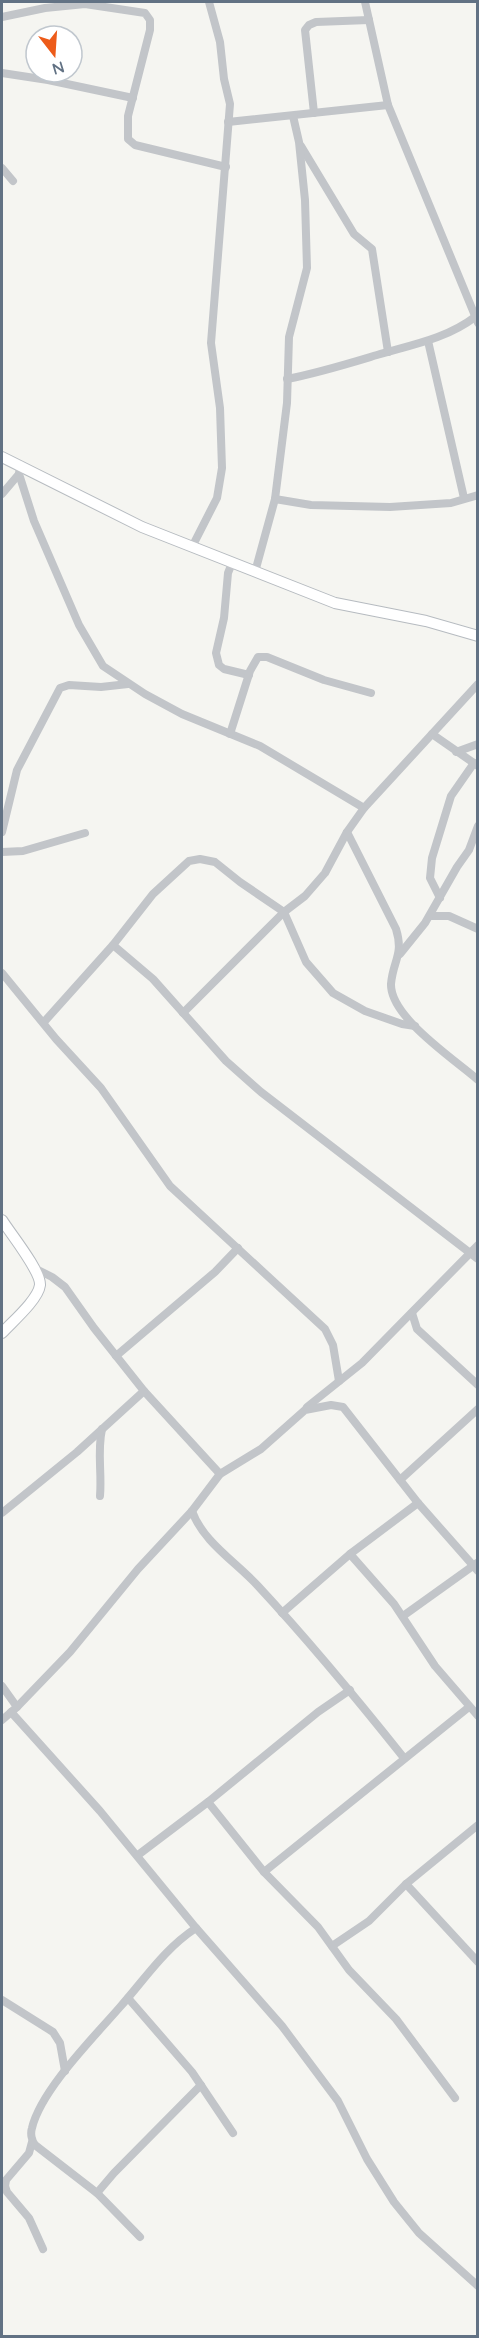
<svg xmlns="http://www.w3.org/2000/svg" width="479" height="2338" font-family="Quicksand,sans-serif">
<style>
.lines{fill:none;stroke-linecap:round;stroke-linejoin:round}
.secondary-casing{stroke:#b6bbc0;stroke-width:12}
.street{stroke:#c2c5c9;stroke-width:8}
.secondary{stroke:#fff;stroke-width:10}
</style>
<rect width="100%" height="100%" fill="#f5f5f1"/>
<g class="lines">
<defs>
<g id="secondary">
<polyline points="2,457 142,527 335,603 426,621 478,636"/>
<path d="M2 1220C10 1233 41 1271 40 1285 38 1300 12 1322 2 1333"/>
</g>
</defs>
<use href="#secondary" class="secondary-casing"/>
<g class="street">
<polyline points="365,2 388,105 478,323"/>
<polyline points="2,17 45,8 85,4 145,13 150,20 150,30 128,116 128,139 135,145 226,167"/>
<polyline points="2,73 48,80 133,98"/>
<polyline points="314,113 305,30 309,25 316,22 369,20"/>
<polyline points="228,122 388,105"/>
<polyline points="301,146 354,234 372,249 388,352"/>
<polyline points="2,168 13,181"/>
<polyline points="428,341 464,498"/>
<path d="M287 379C318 373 347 364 377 355 411 345 446 339 475 317"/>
<polyline points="20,465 19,474 34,521 79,625 103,666 145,694 182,714 260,746 364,808"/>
<polyline points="2,494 19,474"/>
<polyline points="275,499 287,403 289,337 307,268 305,200 299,142 293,116"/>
<polyline points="192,547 217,498 222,468 220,408 211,343 230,104 224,79 220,42 209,2"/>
<polyline points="232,563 228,573 224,618 216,653 219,665 224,669 249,675"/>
<polyline points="255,572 275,499 311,505 390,507 451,503 478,495"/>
<polyline points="230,734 250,671 258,657 267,657 324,680 371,693"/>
<polyline points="432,734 478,766"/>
<polyline points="456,752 478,744"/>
<polyline points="2,832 17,770 60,688 69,685 101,687 128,684"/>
<path d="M347 832 396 929C404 955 393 960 391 984 390 1017 454 1059 478 1080"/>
<polyline points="2,852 23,851 85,833"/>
<polyline points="440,898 430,878 432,858 451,796 474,763"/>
<polyline points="430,916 449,916 478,929"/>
<polyline points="113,945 153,979 226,1061 261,1092 478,1259"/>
<polyline points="400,954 425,923 457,867 469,850 478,826"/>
<polyline points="2,973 56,1039 101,1088 170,1186 325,1329 333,1345 339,1381"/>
<polyline points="183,1013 284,912 305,896 325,873 347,832 364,808 478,684"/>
<polyline points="44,1022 113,945 153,894 189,861 200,859 215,862 240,882 284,912 306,962 333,993 365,1011 402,1024 415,1026"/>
<polyline points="34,1268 52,1277 65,1287 94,1328 144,1391 220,1474"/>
<polyline points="412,1313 417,1329 478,1385"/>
<polyline points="116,1356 215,1272 238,1248"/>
<polyline points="307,1407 362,1363 478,1245"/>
<polyline points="400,1480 478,1409"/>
<path d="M100 1496C102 1473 97 1451 102 1429"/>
<path d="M192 1511C203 1542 236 1562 258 1586 309 1641 357 1699 404 1758"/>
<polyline points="2,1513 77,1452 144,1391"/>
<polyline points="350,1554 394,1604 435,1666 478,1716"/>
<polyline points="282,1613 350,1554 418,1503"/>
<polyline points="403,1616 477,1563"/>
<polyline points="2,1686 17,1707"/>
<polyline points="11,1712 100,1811 196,1928 282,2026 338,2101 367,2159 394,2202 419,2233 478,2286"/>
<polyline points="2,1720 17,1707 70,1652 138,1569 192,1511 220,1474 261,1449 305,1410 331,1405 343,1407 418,1503 478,1571"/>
<polyline points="208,1802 264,1872 318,1927 349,1970 396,2019 455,2098"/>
<polyline points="138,1855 208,1802 318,1712 350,1690"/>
<polyline points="264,1872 469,1707"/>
<polyline points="406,1884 478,1962"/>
<polyline points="332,1946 369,1921 406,1884 478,1825"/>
<polyline points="128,1998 192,2072 233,2133"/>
<polyline points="2,2000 53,2032 60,2043 65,2071"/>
<polyline points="32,2142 29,2153 6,2180 5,2186 7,2192 29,2218 43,2249"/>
<polyline points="97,2193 114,2173 201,2085"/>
<path d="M140 2237 97 2193 35 2145C32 2141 30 2134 32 2128 41 2090 94 2037 120 2007 145 1979 164 1949 196 1928"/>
</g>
<use href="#secondary" class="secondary"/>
</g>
<rect width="479" height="2338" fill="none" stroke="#627284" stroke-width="6"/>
<g transform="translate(54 54) rotate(163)"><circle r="28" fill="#ffffff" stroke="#c0c7ce" stroke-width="1.5"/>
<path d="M0-4.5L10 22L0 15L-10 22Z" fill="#ed5b19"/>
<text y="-9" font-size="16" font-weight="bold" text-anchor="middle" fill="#627284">N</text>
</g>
</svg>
